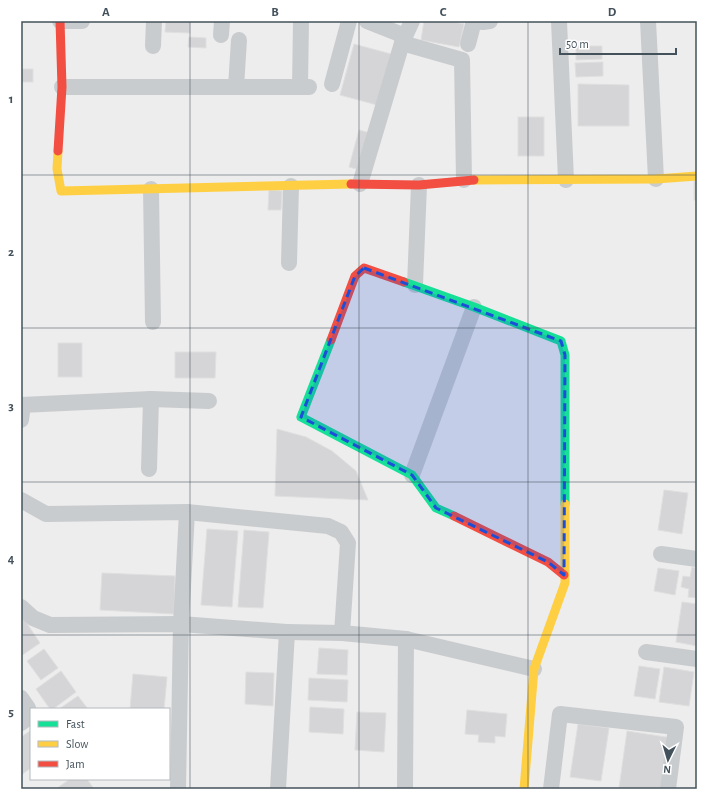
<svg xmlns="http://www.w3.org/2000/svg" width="718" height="810" font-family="'Alegreya Sans',sans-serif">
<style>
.building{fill:#d5d5d7;stroke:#dfdfe0}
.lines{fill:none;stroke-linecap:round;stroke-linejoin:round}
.street{stroke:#c9ccce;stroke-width:16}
.fast{stroke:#16e098;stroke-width:9}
.slow{stroke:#ffcf43;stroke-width:9}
.jam{stroke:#f24e42;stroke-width:9}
.marked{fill:#1d4ed8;fill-opacity:0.2;stroke:#1d4ed8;stroke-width:3;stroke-dasharray:8 5;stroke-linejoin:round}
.grid{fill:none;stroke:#43515b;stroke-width:1;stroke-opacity:0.55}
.neatline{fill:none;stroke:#43515b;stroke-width:1.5}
.grid-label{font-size:13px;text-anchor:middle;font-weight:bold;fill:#43515b}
</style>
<rect width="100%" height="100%" fill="#eeeded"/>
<g class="building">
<polygon points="166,21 190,21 190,33 165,32"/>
<polygon points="424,21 448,21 464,24 459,47 421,40"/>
<polygon points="189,37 206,38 206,48 188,47"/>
<polygon points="354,44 391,54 377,105 340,95"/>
<polygon points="576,46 602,46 602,59 576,60"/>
<polygon points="603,62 603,76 576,77 575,63"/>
<rect x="21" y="69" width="12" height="13"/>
<polygon points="578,84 629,85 629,126 578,126"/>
<rect x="21" y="97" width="1" height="34"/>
<rect x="518" y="117" width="26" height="39"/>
<polygon points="359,130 370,133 360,170 349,167"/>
<rect x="694" y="181" width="3" height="19"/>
<polygon points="269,190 282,191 281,210 268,210"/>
<rect x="58" y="343" width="24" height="34"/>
<polygon points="175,352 216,352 215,378 175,378"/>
<polygon points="277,429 306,437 332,451 356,471 368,500 275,496"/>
<polygon points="664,490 688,493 682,534 658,530"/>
<polygon points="207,529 238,531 232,607 201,605"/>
<polygon points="244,530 269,532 263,608 238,607"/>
<polygon points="692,567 697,568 697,598 688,597 689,589 681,587 683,576 690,577"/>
<polygon points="658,568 679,571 675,595 654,591"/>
<polygon points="102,573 175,576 174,614 100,610"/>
<polygon points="682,602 697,604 697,646 676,642"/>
<polygon points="24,619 40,643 21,656 21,621"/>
<polygon points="319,648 348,650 347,675 317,674"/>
<polygon points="44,649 58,668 41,680 27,661"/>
<polygon points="639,666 660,669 655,699 634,696"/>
<polygon points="664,667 694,672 689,706 659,702"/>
<polygon points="61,671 76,692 53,709 50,709 36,689"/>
<polygon points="246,672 274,673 273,706 245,704"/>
<polygon points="133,674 167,677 164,709 130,709"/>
<polygon points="309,678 348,680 347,702 308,700"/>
<polygon points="78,696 88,709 59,709"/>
<polygon points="310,707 344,709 343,734 309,732"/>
<polygon points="467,710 507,714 505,737 495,736 495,743 478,742 479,735 465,734"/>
<polygon points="357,712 386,713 384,752 355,750"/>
<polygon points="578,724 609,728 601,781 570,777"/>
<polygon points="30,731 31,732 31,768 21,775 21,737"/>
<polygon points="627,731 672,738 664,789 629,789 619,788"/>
<polygon points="70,779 87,779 94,789 56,789"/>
</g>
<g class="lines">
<g class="street">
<polyline points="60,21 82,21"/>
<polyline points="367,21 405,36"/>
<polyline points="474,21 483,22 490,21"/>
<polyline points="559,21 566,180"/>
<polyline points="648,21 656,179"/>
<polyline points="221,35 222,21"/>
<polyline points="402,43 462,60 464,180"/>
<polyline points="468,44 474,21"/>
<polyline points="153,46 154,21"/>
<polyline points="332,84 349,21"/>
<polyline points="62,87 309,87"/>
<polyline points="236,87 239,40"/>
<polyline points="300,87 301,21"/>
<polyline points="360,184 402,43 412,21"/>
<polyline points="151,189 153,322"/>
<polyline points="289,263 291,186"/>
<polyline points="415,285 419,185"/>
<polyline points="21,405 151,399 209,401"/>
<polyline points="21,420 23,405"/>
<polyline points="149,469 151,399"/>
<polyline points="412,475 474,307"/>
<polyline points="21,500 46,514 187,512 328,526 341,532 348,543 342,633 406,639 534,669"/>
<polyline points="661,554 697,559"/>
<polyline points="21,607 33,618 50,625 181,624 287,632 278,789"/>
<polyline points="287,632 342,633"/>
<polyline points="646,652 697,659"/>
<polyline points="21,698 28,708 28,718 21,723"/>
<polyline points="178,789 181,624 187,512"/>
<polyline points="405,789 406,639"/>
<polyline points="551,789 560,714 676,727 668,789"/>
</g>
<g class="fast">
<polyline points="404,282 474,307 561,341 565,355 565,504"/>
<polyline points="331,340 301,417 412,475 436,508 454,516"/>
</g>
<g class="slow">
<polyline points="58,151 57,169 61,191 351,184"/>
<polyline points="474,180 656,179 697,176"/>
<polyline points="524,789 534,669 565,583 565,504"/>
</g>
<g class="jam">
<polyline points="58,151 62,87 60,21"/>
<polyline points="351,184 419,185 474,180"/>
<polyline points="331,340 355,276 364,268 404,282"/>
<polyline points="454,516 548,562 564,575"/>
</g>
</g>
<path class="marked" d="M364 268 561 341 565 355 564 575 548 562 436 508 412 475 301 417 355 276Z"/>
<path class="grid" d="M190 21V789M359 21V789M528 21V789M21 175H697M21 328H697M21 482H697M21 635H697"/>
<rect width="718" height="810" fill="none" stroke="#ffffff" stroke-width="44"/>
<rect x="30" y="708" width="140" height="72" fill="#ffffff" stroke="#b4b9bd"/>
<rect x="38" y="721" width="20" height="6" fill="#16e098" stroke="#b4b9bd"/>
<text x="66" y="728" font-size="12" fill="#43515b">Fast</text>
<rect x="38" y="741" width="20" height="6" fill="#ffcf43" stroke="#b4b9bd"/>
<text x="66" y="748" font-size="12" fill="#43515b">Slow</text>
<rect x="38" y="761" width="20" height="6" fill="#f24e42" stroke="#b4b9bd"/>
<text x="66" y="768" font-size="12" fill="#43515b">Jam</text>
<g transform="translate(668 760) rotate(185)" stroke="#ffffff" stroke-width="3" paint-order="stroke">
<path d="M0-3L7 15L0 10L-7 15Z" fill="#43515b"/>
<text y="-6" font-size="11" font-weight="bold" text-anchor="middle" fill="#43515b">N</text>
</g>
<path d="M560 48v6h116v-6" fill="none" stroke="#43515b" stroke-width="2"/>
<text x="566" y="48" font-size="12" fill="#43515b" stroke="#ffffff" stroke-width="3" paint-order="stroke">50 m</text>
<rect x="22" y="22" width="674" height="766" class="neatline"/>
<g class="grid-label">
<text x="106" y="16">A</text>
<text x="275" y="16">B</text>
<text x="443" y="16">C</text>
<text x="612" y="16">D</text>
<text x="11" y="103">1</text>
<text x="11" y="256">2</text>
<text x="11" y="410">3</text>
<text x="11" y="563">4</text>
<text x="11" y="716">5</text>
</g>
</svg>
